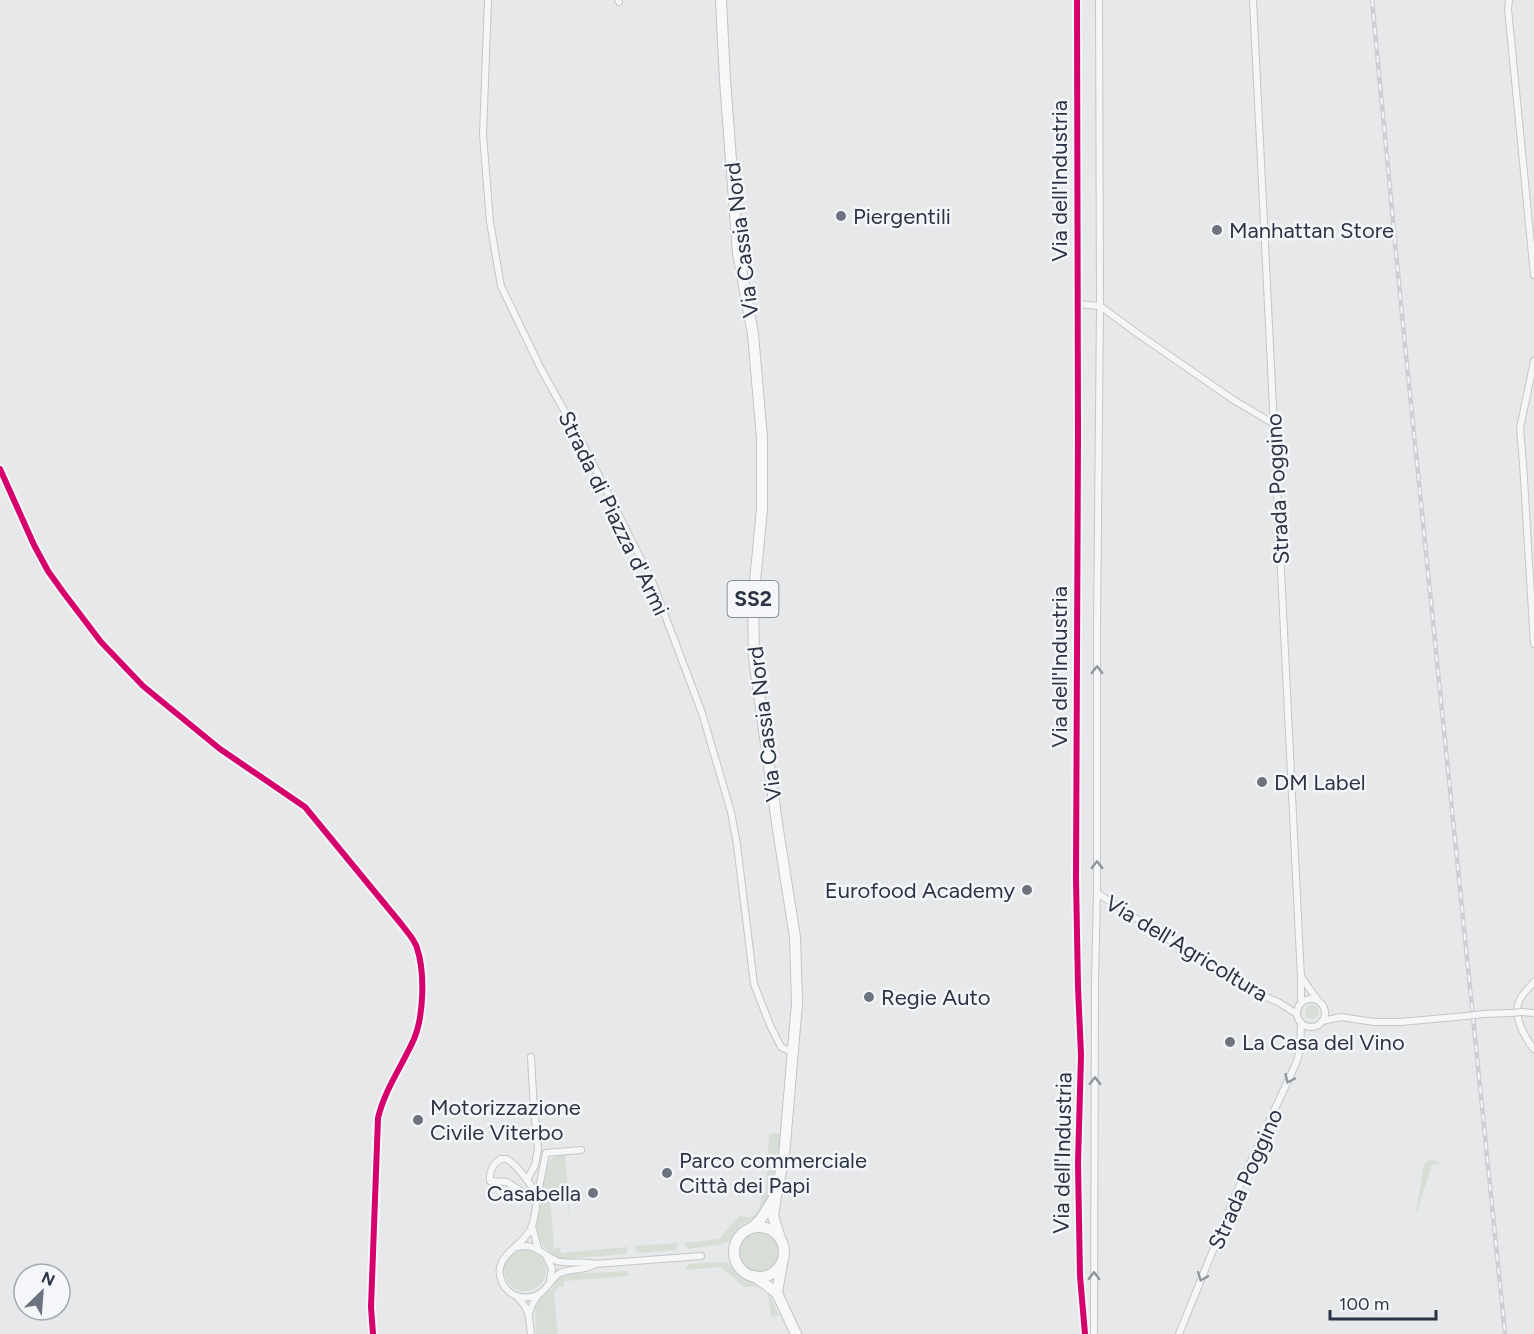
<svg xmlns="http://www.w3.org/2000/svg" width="1534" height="1334" font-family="Figtree,sans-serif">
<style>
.green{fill:#d6ded6}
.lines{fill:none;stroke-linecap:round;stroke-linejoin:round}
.minor-casing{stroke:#c4c6c8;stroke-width:8}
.primary-casing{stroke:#c2c5c8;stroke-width:12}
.minor{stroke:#f5f6f7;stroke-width:6}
.primary{stroke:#f8f8f8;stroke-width:10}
.rail-casing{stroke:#cecfd2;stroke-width:4.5}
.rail{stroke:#f4f6f9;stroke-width:2;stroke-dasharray:7;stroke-linecap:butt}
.minor-bridge-casing{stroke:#c4c6c8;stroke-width:8;stroke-linecap:butt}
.minor-bridge{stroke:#f5f6f7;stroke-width:6}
.cycleway-casing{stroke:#f4f6f9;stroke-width:10}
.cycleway{stroke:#d6006c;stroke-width:6}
.oneway{stroke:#90959e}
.poi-dot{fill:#6c737f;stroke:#f4f6f9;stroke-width:2}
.labels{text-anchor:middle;stroke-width:5;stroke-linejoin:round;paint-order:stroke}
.shield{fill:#f4f6f9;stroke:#676e7b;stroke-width:1.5}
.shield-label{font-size:21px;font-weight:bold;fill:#2b3445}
.street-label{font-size:22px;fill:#2b3445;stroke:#f4f6f9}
.poi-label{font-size:22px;fill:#2b3445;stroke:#f4f6f9;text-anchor:start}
</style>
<rect width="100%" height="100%" fill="#e6e8ea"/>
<g class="green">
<circle cx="1312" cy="1012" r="7"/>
<path d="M777 1133 781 1135 776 1165 765 1208 758 1217 740 1226 729 1241 723 1244 688 1249 685 1243 719 1239 739 1216C758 1221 761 1209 761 1193H766L769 1134Z"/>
<path d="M565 1155 570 1214H569L567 1194C561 1194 552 1197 547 1195 538 1192 546 1164 551 1159 554 1155 560 1155 565 1155Z"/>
<polygon points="1431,1160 1442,1163 1432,1165 1415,1218 1424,1165 1427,1161"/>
<path d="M550 1200 554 1248H560L561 1253 628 1247 626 1254 563 1259C553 1257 543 1247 539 1237 535 1229 536 1212 541 1204 544 1201 546 1201 550 1200Z"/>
<circle cx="760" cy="1252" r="21"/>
<polygon points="678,1243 676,1250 638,1253 634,1246"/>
<circle cx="525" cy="1270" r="21"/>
<path d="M715 1262 727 1263 742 1277 758 1283 768 1290 779 1316 771 1317 768 1294C762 1283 754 1287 744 1287L721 1267 686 1270 687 1266 690 1264Z"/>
<polygon points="626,1271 629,1276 564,1281 564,1286 558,1287 554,1293 558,1334 536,1334 535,1305 538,1300 552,1289 558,1278 570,1274"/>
</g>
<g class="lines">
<defs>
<g id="minor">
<polyline points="488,0 483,135 490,222 501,286 541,369 584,446 652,581 702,713 731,812 737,845 754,984 770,1025 781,1047 792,1052"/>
<polyline points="618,0 619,2"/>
<polyline points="1077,0 1078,434 1076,879 1078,987 1081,1055 1078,1163 1080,1276 1085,1334"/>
<polyline points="1253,0 1301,978 1301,1002"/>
<polyline points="1509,0 1508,9 1534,275"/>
<polyline points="1077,304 1100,306 1134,331 1232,399 1274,424"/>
<polyline points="1534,361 1520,428 1523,463 1534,644"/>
<polyline points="1097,893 1214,969 1249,990 1278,1002 1297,1014"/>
<polyline points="1302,978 1317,999"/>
<path d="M1534 982C1529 988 1522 994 1519 1001 1513 1016 1524 1037 1534 1049"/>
<circle cx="1311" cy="1013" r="14"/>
<polyline points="1522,1012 1534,1013"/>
<polyline points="1484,1014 1511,1013"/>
<polyline points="1322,1021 1341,1017 1374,1022 1401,1022 1466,1016"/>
<path d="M581 1150 546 1153C543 1168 540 1183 537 1198 536 1207 535 1217 532 1226 525 1247 490 1255 502 1282 504 1287 509 1292 514 1295 521 1298 530 1298 537 1295 547 1291 550 1279 560 1273 571 1268 585 1271 595 1264"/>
<path d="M501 1159C502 1159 504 1159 506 1159 515 1162 535 1189 537 1198L529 1196 507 1182 490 1181C489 1172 493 1163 501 1159Z"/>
<polyline points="527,1180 535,1165 538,1149 534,1110 531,1057"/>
<polyline points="532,1226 538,1248"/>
<path d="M518 1247C535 1242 542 1255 557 1261 569 1265 583 1260 595 1264L701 1256"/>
<polyline points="546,1256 552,1268 550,1280"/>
<path d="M517 1297C530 1309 529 1317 531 1334"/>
<polyline points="529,1313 533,1303 538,1295"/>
<polyline points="1094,1334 1095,981 1097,893 1097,629 1100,306 1099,0"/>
<polyline points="1179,1334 1235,1196 1297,1061 1300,1049 1301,1023"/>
</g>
<g id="primary">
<polyline points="721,0 725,80 738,253 753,334 762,438 762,509 753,602 754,658 778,830 795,937 797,1003 784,1156 776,1196 773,1216 780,1238"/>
<circle cx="759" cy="1252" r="25"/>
<polyline points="752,1228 761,1219 774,1198"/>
<polyline points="754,1276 777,1293 796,1334"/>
<polyline points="777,1293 782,1263"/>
</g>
</defs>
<use href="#minor" class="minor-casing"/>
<use href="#primary" class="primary-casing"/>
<use href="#minor" class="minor"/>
<use href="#primary" class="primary"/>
<defs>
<polyline id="rail" points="1372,0 1402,315 1505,1334"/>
</defs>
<use href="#rail" class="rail-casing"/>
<use href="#rail" class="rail"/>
<defs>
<g id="minor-bridge">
<polyline points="1511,1013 1522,1012"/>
<polyline points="1466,1016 1484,1014"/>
</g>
</defs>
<use href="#minor-bridge" class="minor-bridge-casing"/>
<use href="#minor-bridge" class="minor-bridge"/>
<defs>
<g id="cycleway">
<polyline points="1077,0 1078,434 1076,879 1078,987 1081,1055 1078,1163 1080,1276 1085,1334"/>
<path d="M0 469 34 545 48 571 63 592 101 642 143 686 220 749 305 807 402 925C407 932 415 940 417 948 425 972 424 1015 414 1039 402 1066 385 1089 378 1118L371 1307 373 1334"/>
</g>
</defs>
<use href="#cycleway" class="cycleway-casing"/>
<use href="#cycleway" class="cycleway"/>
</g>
<defs><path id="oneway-chevron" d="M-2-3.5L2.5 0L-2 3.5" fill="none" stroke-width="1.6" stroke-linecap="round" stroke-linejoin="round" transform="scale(1.5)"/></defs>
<g class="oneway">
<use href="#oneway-chevron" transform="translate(1097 670) rotate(-90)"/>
<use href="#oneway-chevron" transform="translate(1097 865) rotate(-90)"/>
<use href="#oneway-chevron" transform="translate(1289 1079) rotate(115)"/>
<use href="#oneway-chevron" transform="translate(1095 1081) rotate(-90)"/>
<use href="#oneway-chevron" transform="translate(1094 1276) rotate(-90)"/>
<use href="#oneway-chevron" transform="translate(1202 1277) rotate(112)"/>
</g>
<g class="poi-dot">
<circle cx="841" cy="216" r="6"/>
<circle cx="1217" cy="230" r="6"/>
<circle cx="1262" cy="782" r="6"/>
<circle cx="1027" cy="890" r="6"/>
<circle cx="869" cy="997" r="6"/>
<circle cx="1230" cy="1042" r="6"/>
<circle cx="418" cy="1120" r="6"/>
<circle cx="667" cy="1173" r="6"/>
<circle cx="593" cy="1193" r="6"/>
</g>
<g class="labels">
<rect class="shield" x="727.5" y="581" width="51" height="36" rx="4.5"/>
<g class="shield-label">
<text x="753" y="606">SS2</text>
</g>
<g class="street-label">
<text transform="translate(1059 181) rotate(-90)" y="8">Via dell'Industria</text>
<text transform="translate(741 240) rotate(-97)" y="8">Via Cassia Nord</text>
<text transform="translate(1277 489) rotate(-93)" y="8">Strada Poggino</text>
<text transform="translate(614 513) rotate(64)" y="8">Strada di Piazza d'Armi</text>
<text transform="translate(1059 667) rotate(-90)" y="8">Via dell'Industria</text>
<text transform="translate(764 724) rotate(-97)" y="8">Via Cassia Nord</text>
<text transform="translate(1187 948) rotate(31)" y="8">Via dell'Agricoltura</text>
<text transform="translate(1062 1153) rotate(-89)" y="8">Via dell'Industria</text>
<text transform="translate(1245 1179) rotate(-66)" y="8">Strada Poggino</text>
</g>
<g class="poi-label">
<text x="853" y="224">Piergentili</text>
<text x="1229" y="238">Manhattan Store</text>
<text x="1274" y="790">DM Label</text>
<text x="1015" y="898" text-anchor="end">Eurofood Academy</text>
<text x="881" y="1005">Regie Auto</text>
<text x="1242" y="1050">La Casa del Vino</text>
<text x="430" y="1115">Motorizzazione<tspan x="430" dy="25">Civile Viterbo</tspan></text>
<text x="679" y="1168">Parco commerciale<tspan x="679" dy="25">Città dei Papi</tspan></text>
<text x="581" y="1201" text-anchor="end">Casabella</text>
</g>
</g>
<g transform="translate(42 1292) rotate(25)"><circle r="28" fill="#f4f6f9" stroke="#a4a8b1" stroke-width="1.5"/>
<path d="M0-4.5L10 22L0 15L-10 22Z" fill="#6c737f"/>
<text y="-9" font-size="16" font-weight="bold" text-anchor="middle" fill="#2b3445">N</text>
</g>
<path d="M1330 1310v9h106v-9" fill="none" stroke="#2b3445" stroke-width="3"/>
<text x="1339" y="1310" font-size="18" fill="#2b3445" stroke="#f4f6f9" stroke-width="4.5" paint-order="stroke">100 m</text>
</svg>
